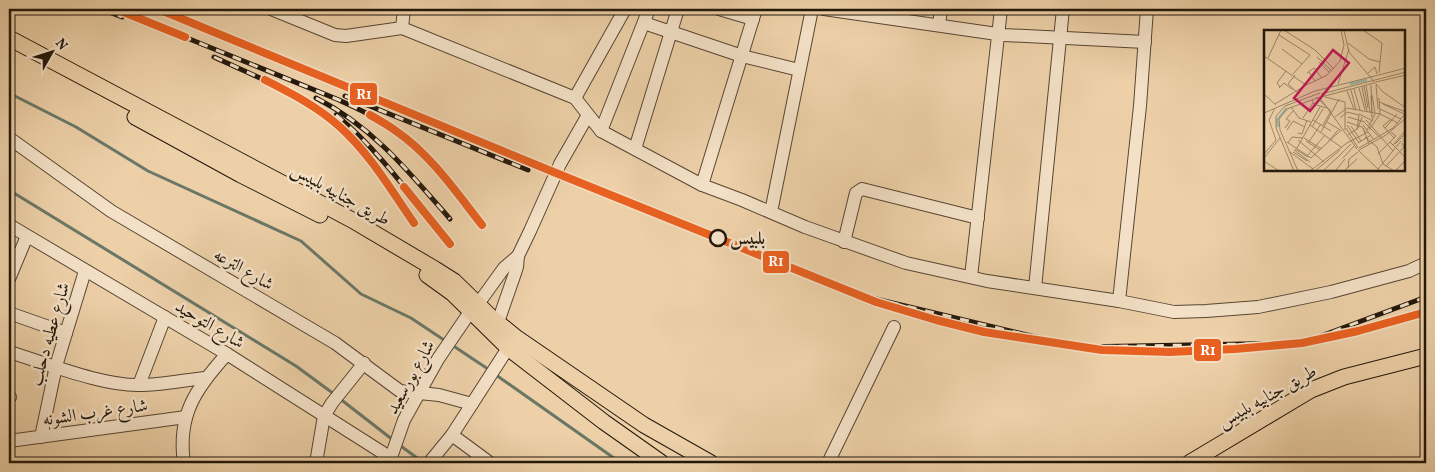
<svg xmlns="http://www.w3.org/2000/svg" width="1435" height="472" font-family="Vollkorn,Amiri,serif">
<style>
.lines{fill:none;stroke-linecap:round;stroke-linejoin:round}
.stream{stroke:#6a7767;stroke-width:3}
.minor-casing{stroke:#564632;stroke-width:14}
.major-casing{stroke:#23180b;stroke-width:17}
.minor{stroke:#f3e0c6;stroke-width:12}
.major{stroke:#edd0a8;stroke-width:15}
.rail-casing{stroke:#23180b;stroke-width:5}
.rail{stroke:#f3e0c6;stroke-width:3;stroke-dasharray:9;stroke-linecap:butt}
.rail-1-casing{stroke:#f3e0c6;stroke-width:11}
.rail-1{stroke:#e86121;stroke-width:8}
.stop-dot{fill:#f3e0c6;stroke:#23180b;stroke-width:2.5}
.labels{text-anchor:middle;stroke-width:5;stroke-linejoin:round;paint-order:stroke}
.street-label{font-size:18px;fill:#23180b;stroke:#f3e0c6}
.stop-label{font-size:18px;font-weight:bold;fill:#23180b;stroke:#f3e0c6;text-anchor:start}
.inset-river{fill:none;stroke:#9ab7a5;stroke-width:2.5}
.inset-road{fill:none;stroke:#9c8669;stroke-width:1}
.view{fill:#c2185b;fill-opacity:0.15;stroke:#c2185b;stroke-width:2.5}
.inset-edge{fill:none;stroke:#23180b;stroke-width:2.5}
.line-badge{stroke:#f3e0c6;stroke-width:2}
.badge-label{font-size:14px;text-anchor:middle;font-weight:bold;fill:#fff}
</style>
<rect width="100%" height="100%" fill="#edd0a8"/>
<filter id="stains"><feTurbulence type="fractalNoise" baseFrequency=".004" numOctaves="4"/><feColorMatrix values="0 0 0 0 .2 0 0 0 0 .09 0 0 0 0 .02 0 0 0 .5 -.17"/></filter>
<radialGradient id="worn" r=".72"><stop offset=".6" stop-color="#630" stop-opacity="0"/><stop offset="1" stop-color="#630" stop-opacity=".3"/></radialGradient>
<g class="lines">
<g class="stream">
<polyline points="9,93 76,127 148,171 301,241 361,294 411,318 447,342"/>
<polyline points="9,190 296,366 334,394"/>
<polyline points="452,345 491,371"/>
<polyline points="496,375 621,463"/>
<polyline points="339,398 393,440"/>
<polyline points="398,444 424,463"/>
</g>
<defs>
<g id="minor">
<polyline points="271,9 335,35 346,36 402,28 404,9"/>
<polyline points="719,9 753,19"/>
<polyline points="824,9 1004,35 1145,42"/>
<polyline points="644,23 742,56 799,70"/>
<polyline points="939,25 941,9"/>
<polyline points="402,28 575,98 601,131 649,9"/>
<polyline points="575,98 625,9"/>
<polyline points="601,131 702,185 742,200 805,227 906,263 987,281 1119,301 1174,312 1206,311 1258,307 1331,292 1409,271 1426,263"/>
<polyline points="9,138 111,211 335,343 400,391 439,395 472,404"/>
<polyline points="635,149 678,9"/>
<polyline points="702,185 756,9"/>
<polyline points="771,212 812,9"/>
<polyline points="9,225 227,354 391,458"/>
<polyline points="844,242 856,193 862,189 978,218"/>
<polyline points="971,277 1001,9"/>
<polyline points="9,279 27,236"/>
<polyline points="1035,288 1063,9"/>
<polyline points="1119,301 1140,106 1147,9"/>
<polyline points="478,304 504,268 518,256"/>
<polyline points="9,313 66,333"/>
<polyline points="498,322 514,276 517,267 518,256 530,231 560,164 588,115"/>
<path d="M9 352C46 363 102 386 140 385 161 385 184 380 205 378"/>
<polyline points="139,385 165,317"/>
<polyline points="9,397 10,397"/>
<polyline points="452,435 490,463"/>
<polyline points="41,437 56,366 85,271"/>
<polyline points="9,441 186,417"/>
<path d="M184 463C177 415 196 388 227 354"/>
<polyline points="316,463 324,416 332,403 364,363"/>
<polyline points="389,463 404,420 438,359 470,312"/>
<polyline points="429,463 452,435 508,348"/>
<polyline points="828,463 894,327"/>
</g>
<g id="major">
<polyline points="9,38 352,220 435,269 454,281 491,317 517,338 644,425 711,463"/>
<polyline points="135,117 241,175 320,215"/>
<polyline points="427,275 452,293 508,348 604,422 662,463"/>
<polyline points="1189,463 1311,390 1344,377 1426,356"/>
</g>
</defs>
<use href="#minor" class="minor-casing"/>
<use href="#major" class="major-casing"/>
<use href="#minor" class="minor"/>
<use href="#major" class="major"/>
<defs>
<g id="rail">
<polyline points="101,9 122,17"/>
<path d="M116 9 339 100C358 109 379 118 397 131 431 156 456 192 482 225"/>
<path d="M214 57C257 77 304 95 340 127 370 154 391 190 414 223"/>
<polyline points="345,96 528,170"/>
<path d="M316 98C373 127 409 172 450 219"/>
<path d="M336 115C380 151 414 200 450 244"/>
<polyline points="445,130 467,136"/>
<polyline points="855,294 1078,347 1302,343 1426,297"/>
</g>
</defs>
<use href="#rail" class="rail-casing"/>
<use href="#rail" class="rail"/>
<defs>
<g id="rail-1">
<polyline points="116,9 185,37"/>
<polyline points="158,9 556,173 876,302 936,320 984,332 1102,350 1170,352 1235,349 1302,343 1358,331 1426,312"/>
<path d="M265 80C291 93 318 107 340 127 370 154 391 190 414 223"/>
<path d="M370 115C379 120 388 125 396 131 431 155 456 192 482 225"/>
<polyline points="404,187 450,244"/>
</g>
</defs>
<use href="#rail-1" class="rail-1-casing"/>
<use href="#rail-1" class="rail-1"/>
</g>
<circle class="stop-dot" cx="718" cy="238" r="8"/>
<g class="labels">
<g class="street-label">
<text transform="translate(341 194) rotate(29)" y="6">طريق جنابيه بلبيس</text>
<text transform="translate(244 269) rotate(30)" y="6">شارع الترعه</text>
<text transform="translate(210 324) rotate(31)" y="6">شارع التوحيد</text>
<text transform="translate(49 334) rotate(-74)" y="6">شارع عطيه دحلب</text>
<text transform="translate(410 377) rotate(-61)" y="6">شارع بورسعيد</text>
<text transform="translate(1267 396) rotate(-29)" y="6">طريق جنابيه بلبيس</text>
<text transform="translate(95 412) rotate(-8)" y="6">شارع غرب الشونه</text>
</g>
<g class="stop-label">
<text x="730" y="244">بلبيس</text>
</g>
</g>
<g transform="translate(1264 30)">
<rect width="141" height="141" fill="#edd0a8"/>
<path class="inset-river" d="M86 54 103 50M14 97 13 90 23 78"/>
<path class="inset-road" d="M20 0 51 20 70 39M80 0 85 22 119 62 142 78M99 0 118 13 115 43M15 5 46 25 29 44M84 13 105 29 116 32M18 19 38 34M0 26 42 55 11 74M53 27 68 41M4 28 17 0M55 32 66 43M43 43 50 38 58 48M104 43 111 37 113 44M31 45 24 54 33 62M107 47 142 38M51 51 63 45 76 31 80 15 77 0M112 52 142 45M74 54 85 19M42 55 51 51 45 42M102 55 106 82M107 55 108 83M112 55 114 79M100 56 104 78M16 57 13 53 22 41M98 57 103 82M15 58 20 53 29 60M95 58 101 80M90 59 96 80M87 60 92 80M83 61 90 79M0 64 12 75M57 64 142 42M108 65 111 83M107 66 108 88M52 67 67 81 59 95M57 67 110 53M61 67 81 72V100M56 68 93 119M48 70 50 74 62 78M115 72 142 82M119 74 140 84M27 77 35 88 47 92M116 79 137 89M0 83 51 61 107 47M95 84 109 91M71 87 83 78 116 84 134 93M84 87 101 92M39 88 49 73M76 88 83 82 95 85M49 90 67 101M102 90 129 121M126 90 119 96 130 108M63 92 78 101M83 92 98 97 102 103M101 93 115 107M46 95 77 117M83 95 95 113M99 95 110 110M87 96 97 111M48 97 59 79M21 98 26 91 22 89 29 81M82 98 94 118M99 98 105 114M121 98 133 84M23 100 29 91 41 97M93 100 95 85M103 100 111 84M105 100 116 84 115 68M57 102 75 69M34 103 38 104 43 90M84 105 94 98 98 87M101 107 113 117 119 134 130 141M40 108 58 119M34 110 60 132M42 111 56 120M23 112 47 128 76 101M64 112 74 100M126 112 142 128M24 113 28 107 39 108M44 113 57 94M94 113 107 105M131 114 142 103M129 115 140 102M33 118 56 77M95 118 129 98 142 83M31 119 44 127M30 120 46 132M94 120 116 141M95 120 122 105 142 88M26 122 49 139M29 122 43 131M0 124 12 110 5 90 11 78M114 124 132 106 127 102M44 125 61 105M76 125 87 114M0 128 16 108M79 128 90 116M0 131 15 141M122 136 140 117 138 113M84 138 85 129 94 122M114 139 137 111M30 141 12 98V86L21 76 56 63M34 141 16 100 15 89 23 79 56 67M46 141 83 113 104 102M51 141 76 120M59 141 76 125M71 141 81 129M80 141 93 129M131 141 142 130"/>
<path class="view" d="M69 20 85 33 46 81 30 68Z"/>
<rect width="141" height="141" class="inset-edge"/>
</g>
<g class="line-badge">
<rect x="349" y="82" width="29" height="24" rx="5" fill="#e86121"/>
<rect x="762" y="250" width="28" height="24" rx="5" fill="#e86121"/>
<rect x="1193" y="338" width="29" height="24" rx="5" fill="#e86121"/>
</g>
<g class="badge-label">
<text x="364" y="99">R1</text>
<text x="776" y="266">R1</text>
<text x="1208" y="355">R1</text>
</g>
<rect width="1435" height="472" fill="none" stroke="#edd0a8" stroke-width="30"/>
<rect x="10" y="10" width="1415" height="452" fill="none" stroke="#23180b" stroke-width="2.5"/>
<rect x="15" y="15" width="1405" height="442" fill="none" stroke="#23180b"/>
<g transform="translate(52 52) rotate(51)" stroke="#f3e0c6" stroke-width="4" paint-order="stroke">
<path d="M0-4L9 19L0 12L-9 19Z" fill="#23180b"/>
<text y="-8" font-size="14" font-weight="bold" text-anchor="middle" fill="#23180b">N</text>
</g>
<rect width="100%" height="100%" filter="url(#stains)"/>
<rect width="100%" height="100%" fill="url(#worn)"/>
</svg>
